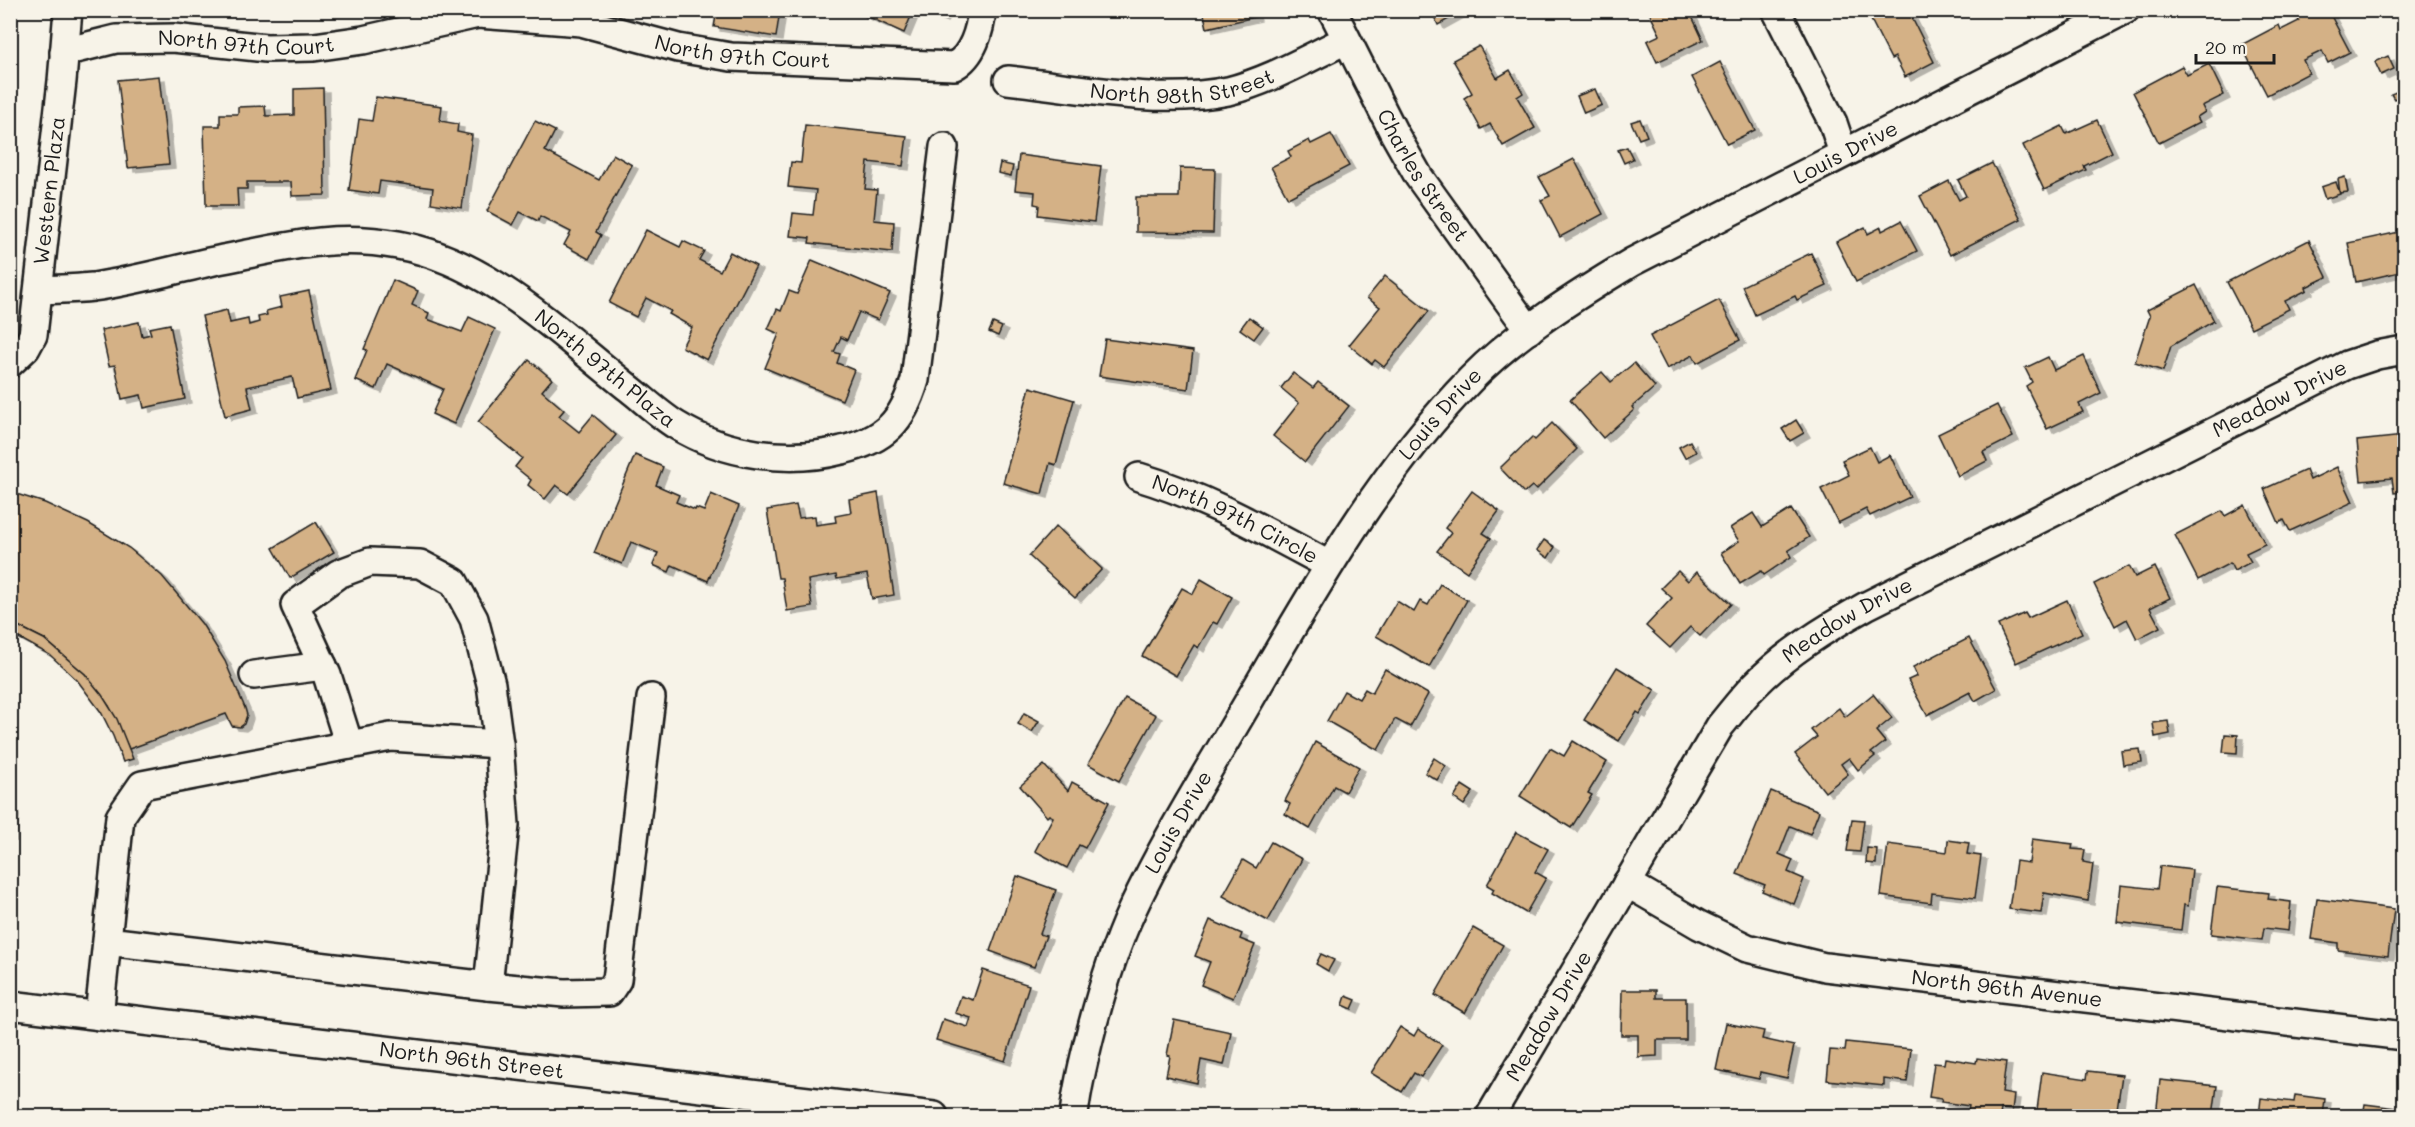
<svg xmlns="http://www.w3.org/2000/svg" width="2415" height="1127" font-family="Mali,sans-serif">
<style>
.building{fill:#d4b186;stroke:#1c1c1c;stroke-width:1.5;filter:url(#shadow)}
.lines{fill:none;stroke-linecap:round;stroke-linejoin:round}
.minor-casing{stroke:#1c1c1c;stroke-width:32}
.minor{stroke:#f7f3e8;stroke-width:27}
.labels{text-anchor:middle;stroke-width:6;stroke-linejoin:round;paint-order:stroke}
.street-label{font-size:21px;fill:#1c1c1c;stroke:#f7f3e8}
</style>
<defs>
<filter id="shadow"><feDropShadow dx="6" dy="4" stdDeviation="0" flood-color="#0004"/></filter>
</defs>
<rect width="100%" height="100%" fill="#f7f3e8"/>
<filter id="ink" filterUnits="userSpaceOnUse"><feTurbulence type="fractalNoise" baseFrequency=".0167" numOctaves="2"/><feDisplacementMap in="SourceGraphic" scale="12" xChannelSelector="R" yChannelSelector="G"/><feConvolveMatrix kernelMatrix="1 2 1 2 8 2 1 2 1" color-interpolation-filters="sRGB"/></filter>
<g filter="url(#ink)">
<g class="building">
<polygon points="717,10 780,10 776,37 714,27"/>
<polygon points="853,10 899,10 911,16 904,33"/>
<polygon points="924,10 945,10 942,18"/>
<polygon points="1203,10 1253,10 1255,17 1207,28"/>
<polygon points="1431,10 1465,10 1438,25"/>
<polygon points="1648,10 1689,10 1703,40 1657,62 1647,41 1660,35"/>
<polygon points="1866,10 1908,10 1934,62 1905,77 1895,57 1891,59"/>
<polygon points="2328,10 2350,52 2328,63 2322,51 2303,60 2309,73 2267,95 2241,45 2279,25 2281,30 2299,21 2294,10"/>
<polygon points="1479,46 1497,78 1510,70 1523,93 1517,97 1535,128 1503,146 1490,124 1481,129 1464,98 1472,93 1453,60"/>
<polygon points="2388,56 2394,69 2381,75 2375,62"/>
<polygon points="1720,62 1755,130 1727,144 1692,77"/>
<polygon points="2209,64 2224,95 2202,106 2205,112 2197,117 2200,122 2159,143 2133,92 2182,66 2187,75"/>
<polygon points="159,76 169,164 128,168 118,80"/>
<polygon points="323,88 325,195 292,196 291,182 247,182 247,189 237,189 238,206 206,206 204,126 220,126 220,114 238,114 238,107 265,106 266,116 294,115 294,89"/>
<polygon points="1595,89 1602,105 1584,113 1577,96"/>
<polygon points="2403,89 2404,94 2394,99 2391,94"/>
<polygon points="376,97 442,106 440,121 458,124 457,132 472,135 462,208 431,203 433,188 380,181 378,194 349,190 359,119 372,121"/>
<polygon points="1640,119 1647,136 1639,139 1631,122"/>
<polygon points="2097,120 2112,152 2084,166 2086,170 2044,190 2023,145 2062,126 2066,134"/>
<polygon points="535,121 555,131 545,151 599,180 613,154 632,165 596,232 601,235 589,259 564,245 571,232 540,216 538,221 520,212 513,225 487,211"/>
<polygon points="805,125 907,136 903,166 868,162 865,189 877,190 874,220 894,222 892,252 809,243 810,238 790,236 793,213 813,215 816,190 788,187 791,162 801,163"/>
<polygon points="1331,134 1349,166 1288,198 1271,167 1291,157 1288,151 1309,140 1311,144"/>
<polygon points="1627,147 1633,159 1624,163 1618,150"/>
<polygon points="1019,155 1101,166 1094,222 1038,215 1039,205 1034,204 1035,192 1015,190"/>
<polygon points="1574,159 1603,214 1560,237 1541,200 1550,196 1539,177"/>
<polygon points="1000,163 1013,166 1011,176 998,173"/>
<polygon points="1992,163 2021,219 1950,255 1920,196 1949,181 1959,200 1966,196 1958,180"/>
<polygon points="1180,168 1215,169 1213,233 1136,232 1136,197 1179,197"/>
<polygon points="2345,177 2348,192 2340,193 2338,179"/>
<polygon points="2336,182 2340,194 2325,199 2321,187"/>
<polygon points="2404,214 2404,271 2356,282 2348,243 2404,231 2400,215"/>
<polygon points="1901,221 1917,251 1856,282 1836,242 1865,227 1868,234 1881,227 1882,231"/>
<polygon points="646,230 680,247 683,241 704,251 699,260 720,271 730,252 756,266 707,360 682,347 692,327 669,314 671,311 646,298 636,317 609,303"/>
<polygon points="2309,240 2327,277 2306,287 2307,290 2285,301 2289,309 2251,328 2227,282"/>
<polygon points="1811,253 1827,286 1797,300 1795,296 1755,315 1742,286"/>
<polygon points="812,260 890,293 878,320 859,312 847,340 841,337 834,352 840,354 837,363 854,370 842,400 765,368 779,334 768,329 777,309 781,311 789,291 797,294"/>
<polygon points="1385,276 1429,311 1384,367 1375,360 1372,364 1349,345 1380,307 1367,298"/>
<polygon points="393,280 418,291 412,305 429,313 427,319 462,332 469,317 495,329 454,424 432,414 443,389 387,364 376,389 355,380 367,350 364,349"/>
<polygon points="2196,285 2214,321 2171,346 2163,371 2135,362 2150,316 2147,310"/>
<polygon points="309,291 331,390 297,398 292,377 247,387 252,409 225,416 202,316 227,310 230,323 248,319 249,325 259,322 258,317 267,315 266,311 282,307 280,297"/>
<polygon points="1719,300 1740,340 1697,363 1693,355 1667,369 1650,336"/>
<polygon points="1249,317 1263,327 1254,339 1240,329"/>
<polygon points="139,322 142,336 151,334 149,328 170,324 185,399 144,408 141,395 122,399 115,365 109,366 101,330"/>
<polygon points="993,323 1002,327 998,336 989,332"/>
<polygon points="1105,339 1193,351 1188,389 1099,376"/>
<polygon points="2084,356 2101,393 2079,404 2083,412 2047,429 2026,386 2032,382 2025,368 2048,357 2054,370"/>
<polygon points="529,360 552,379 542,391 564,410 559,416 579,432 593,415 616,435 568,494 556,485 545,499 528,485 531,480 515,467 522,458 478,422"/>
<polygon points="1634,363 1655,387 1632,407 1634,410 1603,438 1570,400 1602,372 1611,382"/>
<polygon points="1293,373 1313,388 1318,382 1349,406 1305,462 1273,436 1299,403 1281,388"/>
<polygon points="1030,387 1074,400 1056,465 1050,463 1042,494 1003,483"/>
<polygon points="1997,405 2013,437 1983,452 1987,461 1958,476 1938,434"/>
<polygon points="1796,420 1804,433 1790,441 1782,429"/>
<polygon points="1552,423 1577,449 1536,490 1532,486 1524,493 1500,468 1532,437 1535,440"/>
<polygon points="2404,436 2404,492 2394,493 2392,478 2361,481 2357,441"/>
<polygon points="1690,441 1696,452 1685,458 1679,447"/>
<polygon points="1870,447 1877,462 1890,455 1910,497 1870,516 1866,509 1838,523 1821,489 1849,475 1842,460"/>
<polygon points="635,455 663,467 656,485 679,495 676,502 695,510 696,508 704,511 711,494 739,506 708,581 672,565 669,572 653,565 658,553 631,542 622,564 594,553"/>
<polygon points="2337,467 2353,502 2290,531 2284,520 2279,523 2264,489 2306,470 2310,480"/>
<polygon points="1472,491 1499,511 1483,533 1491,538 1467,572 1437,551 1451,533 1445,528"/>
<polygon points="10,492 45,503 88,523 129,548 162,576 202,624 225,661 245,708 247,715 244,724 240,727 232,726 226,714 129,749 109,706 85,674 44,639 10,622"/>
<polygon points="878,493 894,595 872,599 867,574 837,579 836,575 808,580 812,607 787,611 782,578 778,578 767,510 796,505 799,518 815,516 816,525 836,522 835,516 851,513 849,499"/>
<polygon points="2245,505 2265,544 2246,553 2251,562 2234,571 2230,563 2198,580 2175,535 2222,511 2225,516"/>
<polygon points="1791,509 1809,537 1788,551 1791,557 1764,575 1761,571 1740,584 1721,553 1739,541 1730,528 1753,513 1762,527"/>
<polygon points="316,522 334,552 290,578 273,548"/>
<polygon points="1056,526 1102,569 1075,598 1029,556"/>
<polygon points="1544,540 1555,547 1548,558 1537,550"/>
<polygon points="2129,566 2135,577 2155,567 2170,598 2150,608 2160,627 2137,639 2127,619 2115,626 2094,584"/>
<polygon points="1678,571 1688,581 1697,572 1731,604 1700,636 1690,627 1670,648 1646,626 1672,598 1661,588"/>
<polygon points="1201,579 1232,597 1217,624 1213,622 1198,648 1194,645 1176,676 1142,656 1182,588 1193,594"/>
<polygon points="1440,584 1467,600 1429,667 1376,636 1397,601 1414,612 1420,601 1428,605"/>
<polygon points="2067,600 2082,633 2016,663 1998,625 2025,613 2028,618"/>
<polygon points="10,622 44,639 85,674 102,695 117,719 133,759 123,762 113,736 101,712 77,680 50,655 10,633"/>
<polygon points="1969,638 1996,689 1975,701 1970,692 1927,715 1908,680 1917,676 1913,667"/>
<polygon points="1617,667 1655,690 1640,714 1637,712 1619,741 1584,720"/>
<polygon points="1385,669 1428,694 1410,727 1395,719 1378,750 1327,721 1344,691 1359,699 1365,689 1372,693"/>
<polygon points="1873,694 1892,718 1876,731 1885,742 1871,753 1875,756 1858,770 1849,758 1841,764 1848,774 1825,792 1795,754 1817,737 1811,730 1839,708 1845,717"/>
<polygon points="1125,698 1156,715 1119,781 1088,764"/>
<polygon points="1024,713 1039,721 1032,732 1018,724"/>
<polygon points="2168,721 2170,734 2155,737 2153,723"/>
<polygon points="2225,734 2238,735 2237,753 2223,752"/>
<polygon points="1573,741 1607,762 1588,793 1592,795 1571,828 1520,796 1550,748 1564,756"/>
<polygon points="1315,742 1359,767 1345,792 1334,786 1310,829 1285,814 1290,804 1285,801"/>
<polygon points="2140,749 2142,762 2123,765 2121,751"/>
<polygon points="1434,758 1446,766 1437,780 1425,773"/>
<polygon points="1044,765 1068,791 1072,782 1109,802 1085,848 1079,845 1067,868 1035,851 1053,817 1049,815 1047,817 1020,786"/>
<polygon points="1462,785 1473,792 1464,805 1454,798"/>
<polygon points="1771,791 1819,811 1810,834 1790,826 1779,854 1793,860 1788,872 1804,879 1794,904 1762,891 1765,885 1737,874"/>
<polygon points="10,797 13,812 10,838"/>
<polygon points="1852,819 1864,820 1860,852 1847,851"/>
<polygon points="1516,832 1548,849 1535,872 1546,878 1526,913 1492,893 1494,889 1487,885"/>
<polygon points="2032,839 2073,844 2072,849 2085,850 2083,862 2093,864 2088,901 2044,893 2041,913 2009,909 2016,861 2029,863"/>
<polygon points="1948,840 1969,843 1967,854 1981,856 1975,898 1932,893 1931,903 1881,896 1888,844 1947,852"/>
<polygon points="1271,842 1302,859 1268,921 1223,896 1243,860 1256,868"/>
<polygon points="1867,848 1877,849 1876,864 1866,863"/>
<polygon points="2160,866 2192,870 2188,906 2184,905 2181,930 2117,922 2121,885 2157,889"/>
<polygon points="1017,876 1056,890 1040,934 1046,936 1034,967 990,951"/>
<polygon points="2217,887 2269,893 2268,899 2291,902 2288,931 2264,928 2262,940 2211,934"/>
<polygon points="2317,899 2394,909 2388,956 2338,950 2338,943 2311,939"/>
<polygon points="1210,920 1242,934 1240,939 1255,945 1233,998 1201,985 1210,962 1195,956"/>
<polygon points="1473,928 1503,945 1465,1013 1435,995"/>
<polygon points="1321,954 1334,960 1328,971 1316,964"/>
<polygon points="983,970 1029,985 1005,1061 936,1040 943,1019 968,1027 971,1018 955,1013 961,996 973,1000"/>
<polygon points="1622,990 1656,990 1656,998 1686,998 1686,1040 1657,1040 1657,1056 1638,1057 1638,1035 1621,1035"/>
<polygon points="1346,996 1356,1000 1352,1009 1343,1005"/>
<polygon points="1174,1020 1231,1032 1224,1065 1201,1060 1197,1083 1166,1076 1170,1056 1167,1055"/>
<polygon points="1726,1023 1764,1031 1762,1039 1794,1046 1787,1078 1760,1072 1759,1079 1716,1070"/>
<polygon points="1400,1027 1414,1036 1418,1029 1442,1045 1421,1077 1414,1073 1402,1092 1371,1073"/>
<polygon points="1846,1042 1911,1049 1907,1082 1884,1079 1884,1086 1827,1080 1830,1050 1845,1051"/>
<polygon points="1945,1058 1976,1063 1977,1058 2006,1062 2002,1093 2014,1095 2012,1110 2001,1109 2000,1116 1967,1116 1969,1106 1941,1102 1942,1099 1929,1097 1934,1063 1944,1064"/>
<polygon points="2088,1071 2122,1075 2116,1116 2089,1112 2088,1116 2080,1116 2037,1110 2042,1072 2087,1079"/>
<polygon points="2160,1080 2217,1086 2213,1116 2156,1116"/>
<polygon points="2295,1095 2325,1099 2323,1116 2259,1116 2261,1098 2294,1102"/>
<polygon points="2365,1104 2404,1109 2404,1116 2363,1116"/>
<polygon points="21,1112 56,1116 20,1116"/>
</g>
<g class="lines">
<defs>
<g id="minor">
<path id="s1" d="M1332 10 1394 133 1419 177 1529 330"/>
<polyline points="1776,10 1833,123 1843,153"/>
<path id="s2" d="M64 52 116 39 173 38 266 48 314 47 363 40 478 14 581 22 678 48 731 57 954 66C973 56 980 30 982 10"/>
<path id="s3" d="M1008 80C1077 88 1160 105 1228 91 1269 81 1308 58 1346 40"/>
<path id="s4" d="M39 290C56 289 75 289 93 287 136 281 180 268 223 259 284 247 335 233 398 245 488 261 560 334 630 389 645 401 660 415 676 425 725 455 788 464 842 450 885 440 903 421 915 380L944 147"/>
<path id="s5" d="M10 363 26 348 33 335 62 81 68 10"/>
<path id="s6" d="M1139 477C1206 497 1267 532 1329 565"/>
<polyline points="254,675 323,666"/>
<polyline points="349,745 327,675 295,605 338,574 370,562 420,564 454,582 474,619 491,684 499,744"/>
<path id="s7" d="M1627 883 1699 925 1747 948 1825 967 2404 1036"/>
<polyline points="488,986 564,993 609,992 617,980 651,698"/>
<path id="s8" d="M10 1005 934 1116"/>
<polyline points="99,1016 120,817 142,785 391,737 499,744 505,825 488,986 107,941"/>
<path id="s9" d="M1074 1116C1076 1091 1083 1064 1089 1039 1100 995 1113 951 1132 910 1167 835 1212 765 1253 694 1318 583 1380 472 1471 379 1516 333 1577 295 1632 262L2125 10"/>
<path id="s10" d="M1490 1116 1720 726C1731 713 1741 699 1753 687 1786 653 1825 629 1866 606L2347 365 2377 355 2404 350"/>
</g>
</defs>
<use href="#minor" class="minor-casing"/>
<use href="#minor" class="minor"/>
</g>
</g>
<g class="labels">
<g class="street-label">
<text dy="7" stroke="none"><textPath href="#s2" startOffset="184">North 97th Court</textPath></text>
<text dy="7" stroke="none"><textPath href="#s2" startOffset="688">North 97th Court</textPath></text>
<text dy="7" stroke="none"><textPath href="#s3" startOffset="176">North 98th Street</textPath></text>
<text dy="7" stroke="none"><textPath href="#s9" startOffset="1286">Louis Drive</textPath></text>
<text dy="7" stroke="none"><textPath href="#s1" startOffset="189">Charles Street</textPath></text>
<text dy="7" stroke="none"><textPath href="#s5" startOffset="182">Western Plaza</textPath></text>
<text dy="7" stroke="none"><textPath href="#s4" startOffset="608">North 97th Plaza</textPath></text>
<text dy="7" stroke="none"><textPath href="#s10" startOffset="1106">Meadow Drive</textPath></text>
<text dy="7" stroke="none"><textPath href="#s9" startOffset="800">Louis Drive</textPath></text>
<text dy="7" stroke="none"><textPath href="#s6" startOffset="105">North 97th Circle</textPath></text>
<text dy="7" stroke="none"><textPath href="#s10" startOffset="620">Meadow Drive</textPath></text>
<text dy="7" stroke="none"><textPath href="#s9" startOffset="314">Louis Drive</textPath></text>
<text dy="7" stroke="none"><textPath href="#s7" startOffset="400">North 96th Avenue</textPath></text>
<text dy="7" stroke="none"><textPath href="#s10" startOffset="116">Meadow Drive</textPath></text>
<text dy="7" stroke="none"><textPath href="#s8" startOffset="465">North 96th Street</textPath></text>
</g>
</g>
<rect width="2415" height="1127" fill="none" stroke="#f7f3e8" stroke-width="36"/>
<rect x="18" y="18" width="2379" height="1091" fill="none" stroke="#1c1c1c" stroke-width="2" filter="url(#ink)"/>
<path d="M2196 54v9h78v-9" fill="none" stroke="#1c1c1c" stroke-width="3"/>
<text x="2205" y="54" font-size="18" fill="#1c1c1c" stroke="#f7f3e8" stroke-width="4.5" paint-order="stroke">20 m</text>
</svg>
